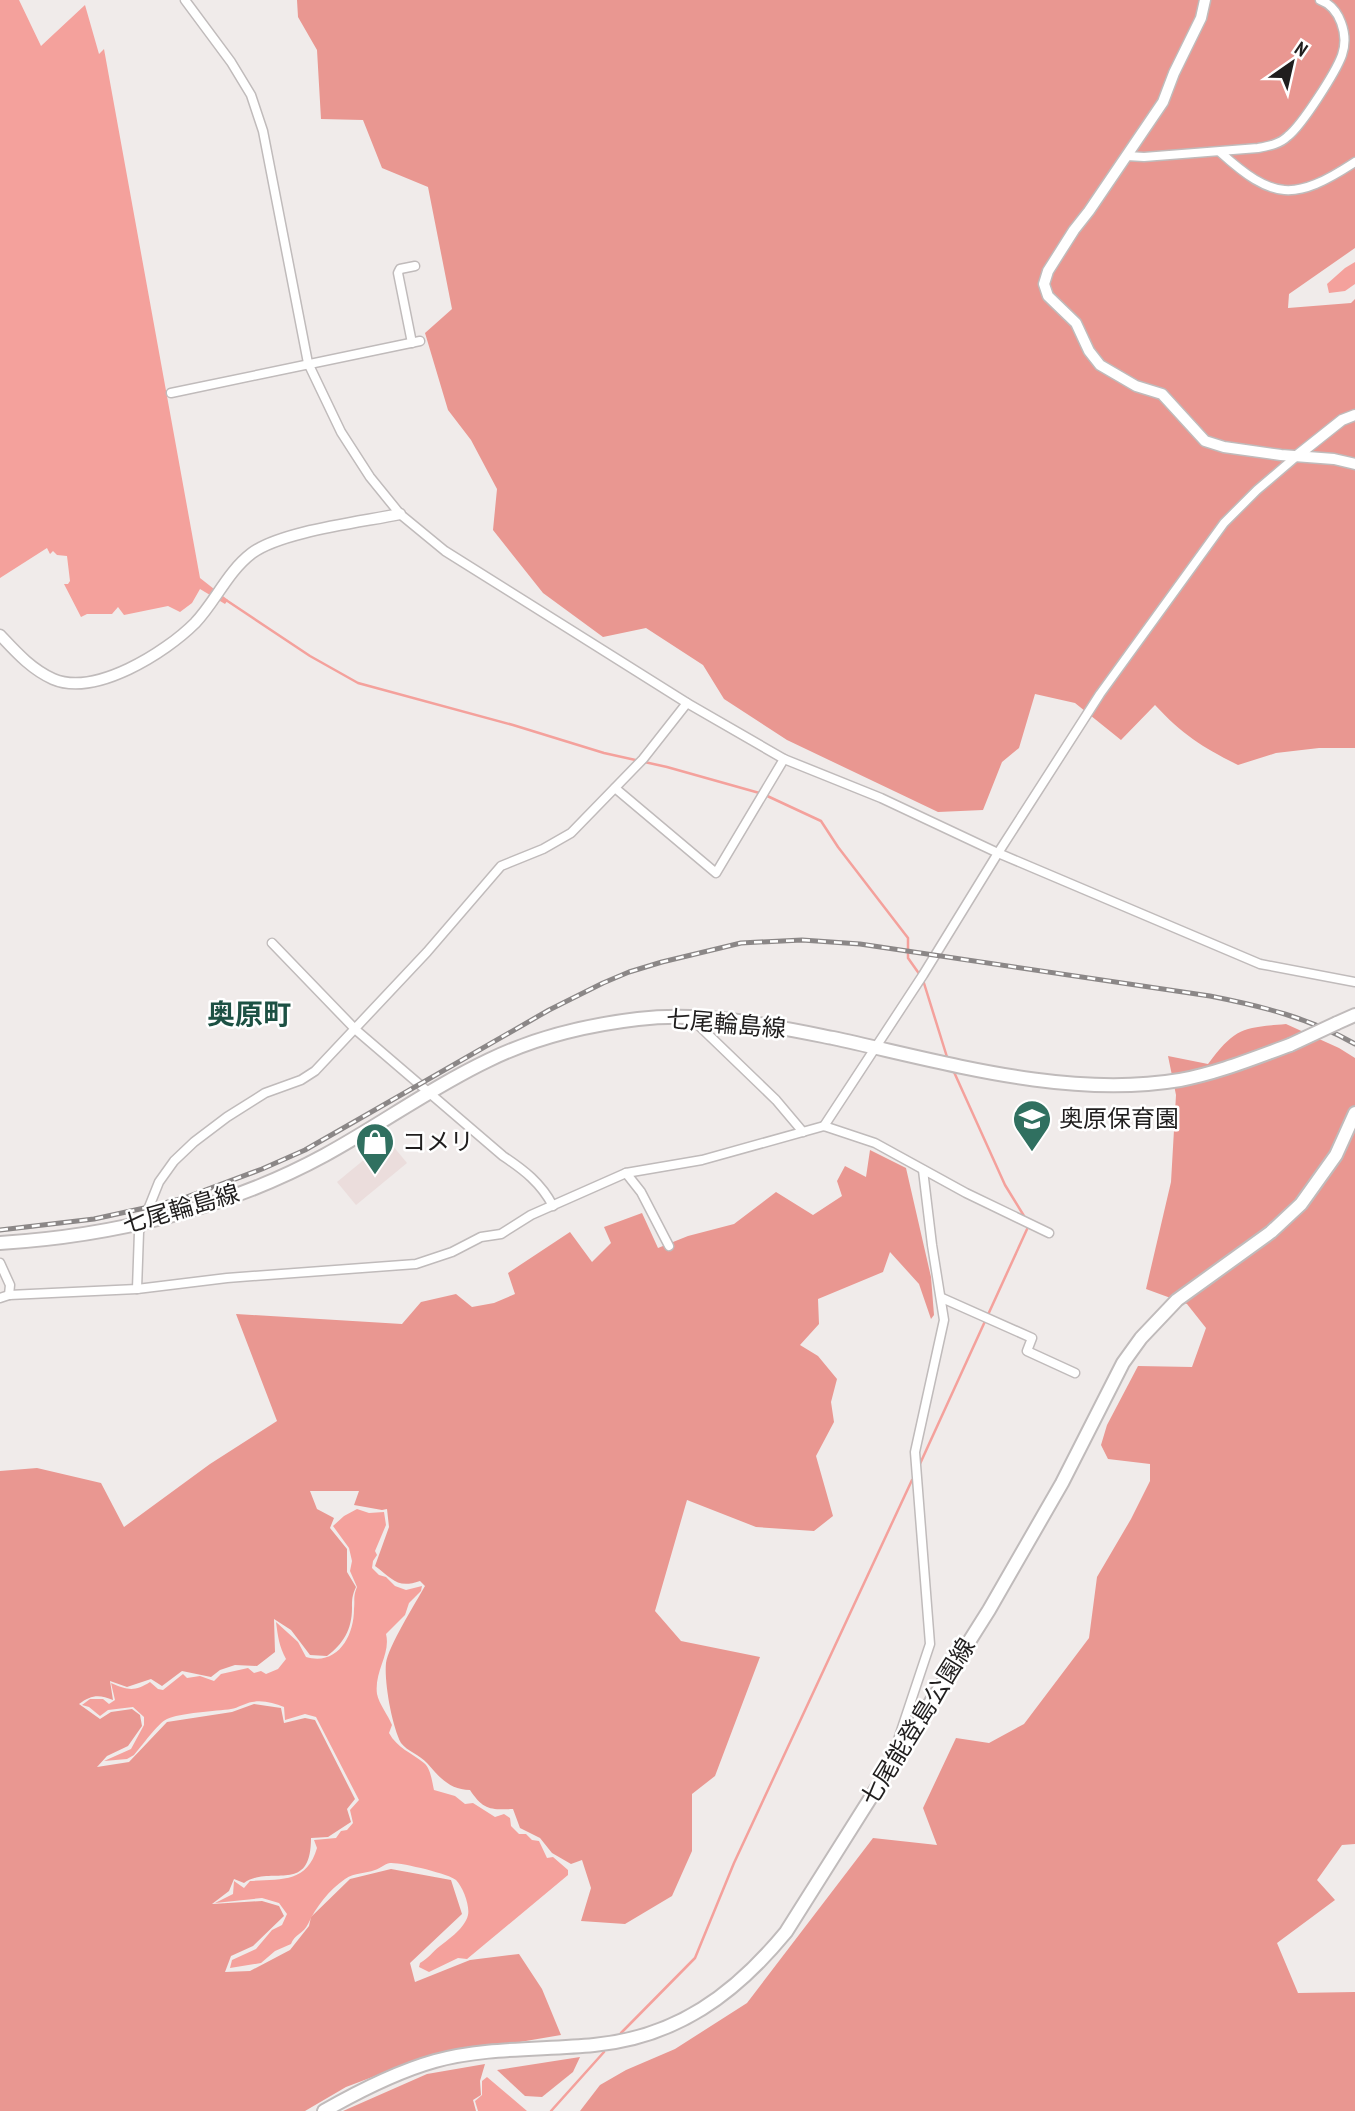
<svg xmlns="http://www.w3.org/2000/svg" width="1355" height="2111" font-family="'PT Sans Narrow','Noto Sans JP',sans-serif">
<style>
.built{fill:#ebdddc}
.forest{fill:#e99791}
.water{fill:#f4a19c}
.lines{fill:none;stroke-linecap:round;stroke-linejoin:round}
.stream{stroke:#f4a19c;stroke-width:2.5}
.minor-casing{stroke:#c0bbbb;stroke-width:11}
.tertiary-casing{stroke:#c0bbbb;stroke-width:13}
.primary-casing{stroke:#c0bbbb;stroke-width:16}
.minor{stroke:#fff;stroke-width:8}
.tertiary{stroke:#fff;stroke-width:10}
.primary{stroke:#fff;stroke-width:12}
.rail-casing{stroke:#8b8787;stroke-width:5}
.rail{stroke:#fff;stroke-width:2.5;stroke-dasharray:8;stroke-linecap:butt}
.primary-bridge-casing{stroke:#c0bbbb;stroke-width:16;stroke-linecap:butt}
.primary-bridge{stroke:#fff;stroke-width:12}
.labels{text-anchor:middle;stroke-width:5;stroke-linejoin:round;paint-order:stroke}
.street-label{font-size:24px;fill:#201e1e;stroke:#fff}
.poi-label{font-size:24px;fill:#201e1e;stroke:#fff;text-anchor:start}
.quarter-label{font-size:28px;font-weight:bold;fill:#1d5144;stroke:#fff}
</style>
<rect width="100%" height="100%" fill="#f0ebea"/>
<polygon class="built" points="388,1140 407,1163 356,1205 337,1182"/>
<g class="forest">
<path d="M297 0H1355V248L1289 294 1288 308 1351 303 1355 299V748H1319L1276 753 1238 765C1202 747 1183 735 1155 705L1121 740 1075 703 1035 694 1019 748 1002 762 983 810 938 812 787 740 724 699 703 665 646 628 603 637 543 593 493 530 497 489 471 440 448 410 425 333 452 309 428 187 382 168 363 120 321 119 317 50 298 17Z"/>
<path d="M1286 1024 1339 1048 1355 1058V1844L1342 1845 1317 1880 1335 1900 1277 1943 1298 1993 1355 1992V2111H580L600 2085 626 2070 675 2049 747 2003 873 1838 937 1845 923 1808 956 1738 989 1743 1024 1724 1089 1638 1097 1577 1131 1519 1150 1481V1464L1108 1459 1101 1445 1107 1425 1138 1366 1192 1367 1206 1328 1187 1304 1146 1289 1171 1182 1176 1095 1168 1056 1208 1064C1236 1027 1242 1028 1286 1024Z"/>
<path d="M870 1150 906 1168 931 1277 934 1315 931 1319 919 1284 890 1252 883 1272 818 1299 819 1324 800 1345 818 1356 837 1379 831 1402 834 1422 816 1456 833 1516 814 1531 756 1527 687 1500 655 1611 681 1641 760 1657 715 1776 692 1794V1851L672 1896 625 1924 581 1921 591 1888 582 1860 571 1864 552 1853 540 1838 520 1828 513 1809C491 1810 483 1810 470 1790 450 1790 439 1777 427 1763 420 1755 407 1751 401 1743 392 1726 384 1682 386 1663 388 1647 416 1602 425 1586L420 1581C397 1589 393 1579 375 1566L389 1527 387 1509 382 1510 354 1505 359 1491H310L317 1509 334 1518 330 1528 347 1549V1572L356 1587C352 1596 352 1599 352 1608 352 1630 343 1644 327 1656L310 1655 291 1630 274 1619 275 1652 257 1666 235 1665 220 1670 211 1677 182 1671 162 1686 151 1679 127 1687 110 1681 113 1700C99 1694 91 1695 79 1704L100 1719 111 1712 132 1709 140 1715 142 1726 128 1746 107 1756 97 1767 129 1762 167 1722 232 1712 254 1704 281 1708 284 1723 305 1718 315 1720 355 1799 347 1809 351 1822 328 1837 311 1838C311 1896 271 1864 244 1883L234 1879 229 1891 212 1904 262 1901 279 1906 284 1916 253 1946 231 1956 225 1972 250 1971 290 1950 309 1926 311 1917 350 1879 391 1869 451 1880 462 1914 410 1963 415 1982 470 1960 519 1954 542 1989 561 2035 420 2059 346 2087 305 2111H0V1471L37 1468 101 1483 124 1527 210 1464 277 1421 236 1314 402 1324 421 1302 456 1294 472 1307 494 1303 515 1294 508 1273 570 1232 592 1262 611 1243 604 1227 642 1213 658 1248 688 1236 734 1224 776 1192 813 1215 842 1196 837 1181 845 1166 866 1177Z"/>
<polygon points="580,2057 573,2072 542,2097 525,2096 497,2070"/>
<polygon points="485,2064 480,2081 481,2095 473,2100 476,2111 343,2111 427,2074"/>
</g>
<g class="water">
<polygon points="0,0 19,0 41,46 85,5 99,54 104,49 200,578 228,600 225,604 200,589 192,603 180,612 168,606 124,615 118,607 112,614 87,614 81,617 64,584 68,584 70,581 67,556 57,555 53,551 50,554 47,548 0,578"/>
<polygon points="1355,262 1355,284 1345,291 1329,293 1327,284 1345,268"/>
<path d="M357 1509 369 1513 384 1512 386 1525 375 1551 377 1555 373 1561 372 1568 379 1575 386 1577 395 1586 406 1590 422 1586 421 1591 409 1603 405 1615 386 1634C391 1654 374 1671 377 1694 379 1704 388 1715 392 1725L389 1733C397 1748 412 1753 424 1763 431 1769 432 1782 434 1790L455 1796 465 1804 473 1803 495 1817 504 1814 510 1818 511 1826 519 1834H526L532 1840 539 1841 547 1858 553 1857 568 1870V1875L467 1959 458 1958 429 1972 419 1967 420 1963C429 1958 432 1952 440 1946 449 1939 465 1928 468 1915 470 1906 463 1887 456 1880 450 1874 400 1862 390 1863 384 1864 381 1868 375 1870 365 1874 355 1872 345 1879 329 1890 316 1907 308 1924 304 1933 294 1935 291 1944L275 1951 261 1963 230 1968 232 1960 256 1949 272 1930 282 1925 287 1914 279 1903 262 1898 215 1903 233 1894 234 1881 244 1888 250 1881C281 1879 307 1883 317 1848L314 1840 336 1838 341 1831 347 1830 353 1823 350 1810 359 1800 316 1717 305 1714 285 1720 284 1707C274 1703 263 1700 252 1702 245 1703 238 1708 231 1709 217 1711 179 1713 167 1719 158 1723 141 1747 134 1755L127 1759 104 1761 131 1749 144 1725V1717L133 1707 108 1710 100 1716 89 1707 82 1705 90 1699H103L109 1704 115 1700 111 1683C127 1690 135 1692 150 1682L158 1689 163 1690 183 1674 187 1678 200 1676 214 1681 221 1674 248 1668 254 1673 261 1671 266 1674 278 1669 286 1659C279 1646 278 1637 276 1622L298 1642 306 1657C337 1666 354 1637 354 1609 355 1600 353 1596 357 1587L350 1571 352 1561 349 1548 333 1526 344 1516Z"/>
<polygon points="487,2077 527,2111 478,2111 475,2101 482,2095 482,2081"/>
</g>
<g class="lines">
<g class="stream">
<polyline points="226,600 310,656 358,683 513,725 604,753 667,767 763,794 821,821 838,847 908,938 908,958 920,975"/>
<polyline points="923,980 947,1057"/>
<polyline points="954,1072 1005,1185 1024,1216"/>
<polyline points="919,1466 1028,1227"/>
<polyline points="621,2033 695,1958 734,1863 912,1480"/>
<polyline points="551,2111 604,2052"/>
</g>
<defs>
<g id="minor">
<polyline points="185,0 231,62 251,95 263,131 308,363 341,432 370,477 400,514 445,551 687,703 784,759 881,798 998,853 1260,964 1355,982"/>
<path d="M1220 152C1273 200 1294 202 1355 162"/>
<path d="M1127 156 1144 157 1258 148C1269 146 1280 144 1288 136 1302 125 1336 72 1342 55 1349 35 1340 7 1320 0"/>
<polyline points="412,343 398,273 400,269 415,266"/>
<polyline points="171,393 420,341"/>
<polyline points="615,788 716,873 784,759"/>
<path d="M272 943 356 1030 503 1156C524 1170 541 1183 553 1206"/>
<polyline points="690,1017 776,1100 803,1132"/>
<polyline points="824,1126 923,975 998,853 1100,694 1224,523 1257,490 1298,455"/>
<polyline points="626,1173 641,1192 669,1246"/>
<polyline points="0,1263 10,1285 9,1295"/>
<polyline points="137,1289 139,1232 159,1182 174,1161 194,1142 227,1117 265,1093 301,1080 315,1071 427,952 501,866 543,849 571,833 643,759 687,703"/>
<polyline points="0,1298 9,1295 137,1289 227,1278 416,1264 452,1252 481,1237 501,1234 531,1215 626,1173 702,1160 824,1126 875,1143 966,1193 1049,1233"/>
<polyline points="942,1298 1032,1338 1027,1351 1075,1373"/>
<polyline points="893,1755 930,1644 915,1452 944,1320 932,1245 923,1170"/>
</g>
<g id="tertiary">
<polyline points="1205,0 1201,18 1174,73 1163,102 1089,211 1074,230 1048,271 1044,284 1048,296 1076,323 1089,351 1100,365 1136,386 1162,394 1205,441 1224,447 1281,455 1334,459 1355,464"/>
<polyline points="1298,455 1342,420 1355,415"/>
<path d="M0 635C16 652 31 669 53 679 95 697 165 653 195 623 216 601 227 572 252 553 282 531 362 522 400 514"/>
</g>
<g id="primary">
<polyline points="1337,1023 1355,1015"/>
<path d="M0 1243C112 1236 226 1209 325 1155 380 1125 432 1087 489 1060 536 1037 587 1025 638 1019 704 1011 768 1025 833 1038 944 1062 1066 1099 1180 1080 1218 1073 1254 1058 1290 1045"/>
<path d="M324 2111C359 2091 396 2072 435 2061 485 2047 543 2050 594 2045 677 2037 735 1994 786 1932L989 1610 1062 1483 1123 1363 1141 1338 1177 1300 1271 1232 1301 1204 1336 1155 1355 1113"/>
</g>
</defs>
<use href="#minor" class="minor-casing"/>
<use href="#tertiary" class="tertiary-casing"/>
<use href="#primary" class="primary-casing"/>
<use href="#minor" class="minor"/>
<use href="#tertiary" class="tertiary"/>
<use href="#primary" class="primary"/>
<defs>
<path id="rail" d="M0 1230 94 1219 149 1207 184 1198 262 1169 305 1150 549 1010 603 983 629 972 662 962 741 943 802 940 860 944 1210 996C1261 1006 1310 1018 1355 1044"/>
</defs>
<use href="#rail" class="rail-casing"/>
<use href="#rail" class="rail"/>
<defs>
<polyline id="primary-bridge" points="1290,1045 1337,1023"/>
</defs>
<use href="#primary-bridge" class="primary-bridge-casing"/>
<use href="#primary-bridge" class="primary-bridge"/>
</g>
<defs>
<symbol id="school-pin" viewBox="-11 -11 22 30"><path d="M0 17L-7.5 6A9.5 9.5 0 1 1 7.5 6Z" fill="#307060" stroke="#fff"/><path d="M0-5L7-2L0 1L-7-2ZM-4 1L0 2.5L4 1V4Q0 6-4 4Z" fill="#fff"/></symbol>
<symbol id="shop-pin" viewBox="-11 -11 22 30"><path d="M0 17L-7.5 6A9.5 9.5 0 1 1 7.5 6Z" fill="#307060" stroke="#fff"/><path d="M-5-2.5h2.3a2.7 3.5 0 0 1 5.4 0H5L5.5 6h-11ZM-1.5-2.5h3a1.5 2.3 0 0 0-3 0Z" fill="#fff"/></symbol>
</defs>
<g fill-rule="evenodd">
<use href="#school-pin" x="1010" y="1097" width="44" height="60"/>
<use href="#shop-pin" x="353" y="1120" width="44" height="60"/>
</g>
<g class="labels">
<g class="street-label">
<text transform="translate(726 1024) rotate(5)" y="8">七尾輪島線</text>
<text transform="translate(181 1209) rotate(-16)" y="8">七尾輪島線</text>
<text transform="translate(918 1722) rotate(-58)" y="8">七尾能登島公園線</text>
</g>
<g class="poi-label">
<text x="1059" y="1127">奥原保育園</text>
<text x="402" y="1150">コメリ</text>
</g>
<g class="quarter-label">
<text x="249" y="1024">奥原町</text>
</g>
</g>
<g transform="translate(1292 63) rotate(34)" stroke="#ffffff" stroke-width="5" paint-order="stroke">
<path d="M0-5L12 26L0 18L-12 26Z" fill="#201e1e"/>
<text y="-10" font-size="19" font-weight="bold" text-anchor="middle" fill="#201e1e">N</text>
</g>
</svg>
